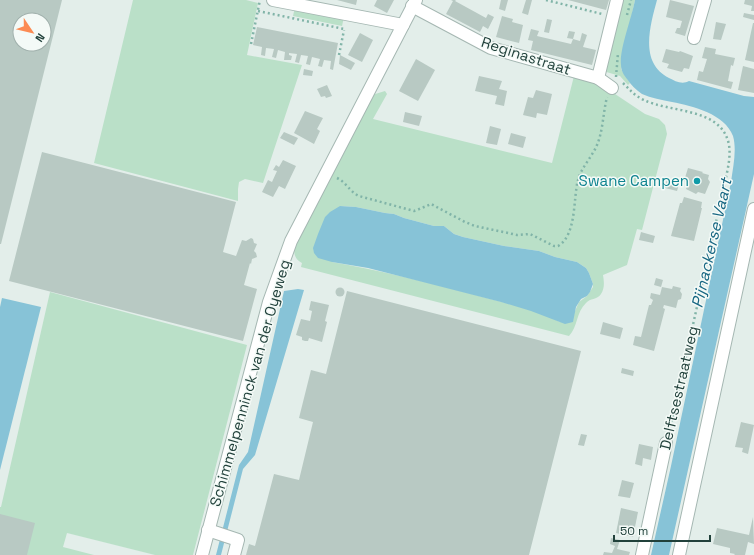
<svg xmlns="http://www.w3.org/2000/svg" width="754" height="555" font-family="'Space Grotesk',sans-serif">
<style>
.green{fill:#bae0c8;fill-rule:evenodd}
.water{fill:#87c3d7}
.building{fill:#b8c9c3;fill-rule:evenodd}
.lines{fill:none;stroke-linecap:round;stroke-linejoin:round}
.minor-casing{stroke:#a5b7b2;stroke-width:14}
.path{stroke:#81b4a8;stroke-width:2.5;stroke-dasharray:2 3;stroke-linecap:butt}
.minor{stroke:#fff;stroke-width:12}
.culture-dot{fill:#0f9aa8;stroke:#f4faf7;stroke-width:1.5}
.labels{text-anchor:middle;stroke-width:3;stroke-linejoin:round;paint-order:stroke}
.street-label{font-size:15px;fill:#21413b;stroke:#f4faf7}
.culture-label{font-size:15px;fill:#0d838f;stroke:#f4faf7;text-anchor:end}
.water-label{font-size:16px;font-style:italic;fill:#166682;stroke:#f4faf7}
</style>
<rect width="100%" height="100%" fill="#e3eeea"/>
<g class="green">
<polygon points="133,0 246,0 258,3 247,55 302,65 263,183 245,179 239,182 238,189 238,201 94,163"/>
<polygon points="621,0 635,0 621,69 630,83 628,85 620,76 603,71"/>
<polygon points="295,7 344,17 342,26 293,16"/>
<path d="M574 76 597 82 645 114 659 119 665 125 667 134 642 230 637 229 627 265 603 275C604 281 605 288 601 294 597 300 590 298 586 303 576 312 578 327 569 336L301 267 302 263C295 259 294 255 294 247L372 95 385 91 387 94 373 119 552 163ZM340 206 356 207 385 213 394 214 404 218 434 226H444L454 234 463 237 504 246 539 251 555 257 577 262 586 268 589 273 593 284V287L587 296 579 302 575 311 560 322C534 308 500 302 472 294 426 282 379 270 332 262Z"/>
<polygon points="50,292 247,345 193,555 155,555 67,533 63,547 94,555 0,555 0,507 1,507"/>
</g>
<g class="water">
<path d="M635 0H657C650 26 639 63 669 78 675 81 682 85 689 81L744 96 754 97V174L669 555H651L671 466 731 182C733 167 737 150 733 136 725 114 693 106 672 102 662 100 651 98 642 94 636 90 631 85 627 79 624 75 621 71 621 65 619 50 632 17 635 0Z"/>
<polygon points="340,206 356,207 385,213 394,214 404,218 434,226 444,226 454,234 463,237 504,246 539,251 555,257 577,262 586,268 589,273 593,284 590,292 587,296 581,299 576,307 573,322 565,324 531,311 501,302 368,268 332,262 318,258 314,253 313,248 318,234 325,217 330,212"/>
<polygon points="298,289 304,290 255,455 243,469 221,555 216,555 239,465 248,452 284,291"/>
<polygon points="2,298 41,307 0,470 0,307"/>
</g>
<g class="building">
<path d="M0 0H62L1 244H0ZM20 20H44V44H20Z"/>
<polygon points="337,0 357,0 356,5"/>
<polygon points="377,0 394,0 387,13 374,6"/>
<polygon points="451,0 456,0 455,1 486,18 488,14 494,17 488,29 483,26 480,32 446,14 453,1"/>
<polygon points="501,0 508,0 505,11 499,9"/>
<polygon points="526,0 532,0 528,15 522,13"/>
<polygon points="568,0 609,0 606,10"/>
<polygon points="670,0 694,6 685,36 675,33 677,28 680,28 682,21 666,17"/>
<polygon points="745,0 754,0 754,11 751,11 752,6 744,4"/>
<polygon points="744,13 754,15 754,20 743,17"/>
<polygon points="502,16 513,19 512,22 523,25 519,43 496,37"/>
<polygon points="547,19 552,20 549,33 544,32"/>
<polygon points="716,22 726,24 721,40 713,39"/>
<polygon points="753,23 754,23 754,62 745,60"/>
<polygon points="257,27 338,43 333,70 330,69 331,61 324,60 322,67 318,66 320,59 312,57 310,65 306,64 308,56 301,55 299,63 295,62 297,54 289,53 289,55 292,56 291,60 284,60 285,52 278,50 276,58 272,57 274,49 266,48 265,56 261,55 262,47 253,45"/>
<polygon points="531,29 539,31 537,36 571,44 573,39 567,38 569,31 575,32 573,39 580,41 582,33 587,35 583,47 596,50 592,65 531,50 533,41 528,40"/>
<polygon points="360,33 373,40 362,62 348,55"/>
<polygon points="705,47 716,49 715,54 735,58 733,66 731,65 728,81 733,82 731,89 697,80 699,71 703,72 707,59 702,58"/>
<polygon points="666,49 679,52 680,51 693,56 689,69 684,68 682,72 667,68 669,64 662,62"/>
<polygon points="340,55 355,63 351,70 339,64"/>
<polygon points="416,59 435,70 418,101 399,91"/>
<polygon points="743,66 754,69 754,93 738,90"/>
<polygon points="304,69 313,71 312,76 303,75"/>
<polygon points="479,76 502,81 499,89 507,91 504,106 495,104 497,96 475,91"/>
<polygon points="327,85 332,96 326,98 325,96 321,97 317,89"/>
<polygon points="536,90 552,94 547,115 537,113 536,118 523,115 528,97 533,98"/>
<polygon points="305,111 323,118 317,129 320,131 314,144 294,133"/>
<polygon points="405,112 422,116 419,126 403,122"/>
<polygon points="490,126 501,129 497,145 486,143"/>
<polygon points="284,132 298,138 294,145 280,138"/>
<polygon points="511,133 526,137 523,148 508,144"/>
<polygon points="42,152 236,202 223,252 236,256 242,240 246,241 251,238 253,239 254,243 257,244 254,251 256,253 257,257 252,259 251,264 250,263 244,285 257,289 243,341 9,281"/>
<polygon points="283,160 296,166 285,189 279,186 273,197 262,192 268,180 272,182 277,171 273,170 276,165 279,167"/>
<polygon points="688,168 703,172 702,173 709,175 708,179 710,182 705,194 698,192 696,194 686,189 688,182 684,181"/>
<polygon points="667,179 679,184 677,191 665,188"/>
<polygon points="684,197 702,202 701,208 702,208 694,241 671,236 680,203 682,203"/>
<polygon points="641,232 655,236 653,243 639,240"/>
<polygon points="656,278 663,280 661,287 654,285"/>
<polygon points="673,286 681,288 680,291 682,294 681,299 678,300 676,308 664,305 663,308 665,309 654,351 633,345 635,336 641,337 649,305 651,305 653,300 650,298 651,293 660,295 662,287 672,289"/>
<circle cx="340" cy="292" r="4.5"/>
<polygon points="347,291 581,351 529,555 246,555 249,544 255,546 274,474 299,480 313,422 299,418 311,370 326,374"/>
<polygon points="311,301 329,305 325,321 327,322 322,342 309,338 308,341 305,341 302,340 302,337 296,335 301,319 310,321 312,311 309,310"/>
<polygon points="603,322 623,328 620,339 600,334"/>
<polygon points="622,368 634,371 633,376 621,373"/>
<polygon points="741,422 754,425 748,454 742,452 743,448 735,447"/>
<polygon points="581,434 587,435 584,446 578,445"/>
<polygon points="639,444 653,447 651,460 643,458 642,466 635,464"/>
<polygon points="622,480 634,483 630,498 618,496"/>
<polygon points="621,508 638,512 633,537 616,533"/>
<polygon points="0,514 35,523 27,555 0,555"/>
<polygon points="753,517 754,544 748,542 745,555 734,555 735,554 730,553 730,548 713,544 717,528 749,535"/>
<polygon points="611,538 620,540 617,549 630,552 629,555 603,555 604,552 612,553 615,546 610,544"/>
</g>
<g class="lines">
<defs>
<g id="minor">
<polyline points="273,0 403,25"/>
<polyline points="412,6 491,48 598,78 617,0"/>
<polyline points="694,38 705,0"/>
<polyline points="598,78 612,88"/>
<polyline points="208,530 238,540 234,555"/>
<polyline points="202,555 269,302 291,241 416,0"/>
<polyline points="642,555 666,443"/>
<polyline points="679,555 754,209"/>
</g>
</defs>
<use href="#minor" class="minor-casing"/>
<g class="path">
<polyline points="546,0 602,14"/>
<polyline points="258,11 344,29"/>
<polyline points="627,15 631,0"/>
<polyline points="251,44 260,0"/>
<polyline points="339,55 344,30"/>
<polyline points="616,77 618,53"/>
<path d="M623 83C630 90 635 96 644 100 668 112 716 108 727 138 733 152 727 172 724 186L669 432"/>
<path d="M337 178C346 182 350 192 359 196L414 211 417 210 431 204 465 222 475 226 508 233 517 235 530 234 554 246H558C577 235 573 198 578 180 581 168 592 157 597 145 603 131 603 113 607 97"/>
</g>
<use href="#minor" class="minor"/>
</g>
<circle class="culture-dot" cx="697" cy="181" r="4"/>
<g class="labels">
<g class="street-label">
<text transform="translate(526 56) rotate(18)" y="5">Reginastraat</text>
<text transform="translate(250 383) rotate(-74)" y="5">Schimmelpenninck van der Oyeweg</text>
<text transform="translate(679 388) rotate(-77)" y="5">Delftsestraatweg</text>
</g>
<g class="culture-label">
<text x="689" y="186">Swane Campen</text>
</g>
<g class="water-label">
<text transform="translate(711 243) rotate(-77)" y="6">Pijnackerse Vaart</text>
</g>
</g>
<g transform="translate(32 32) rotate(125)"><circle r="19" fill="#f4faf7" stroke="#a0b0ac"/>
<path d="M0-3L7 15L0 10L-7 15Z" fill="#fc8b53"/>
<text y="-6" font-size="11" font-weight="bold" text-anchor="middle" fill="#21413b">N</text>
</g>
<path d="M614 535v6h96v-6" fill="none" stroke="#21413b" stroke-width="2"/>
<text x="620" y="535" font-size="12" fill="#21413b" stroke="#f4faf7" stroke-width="3" paint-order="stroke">50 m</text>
</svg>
